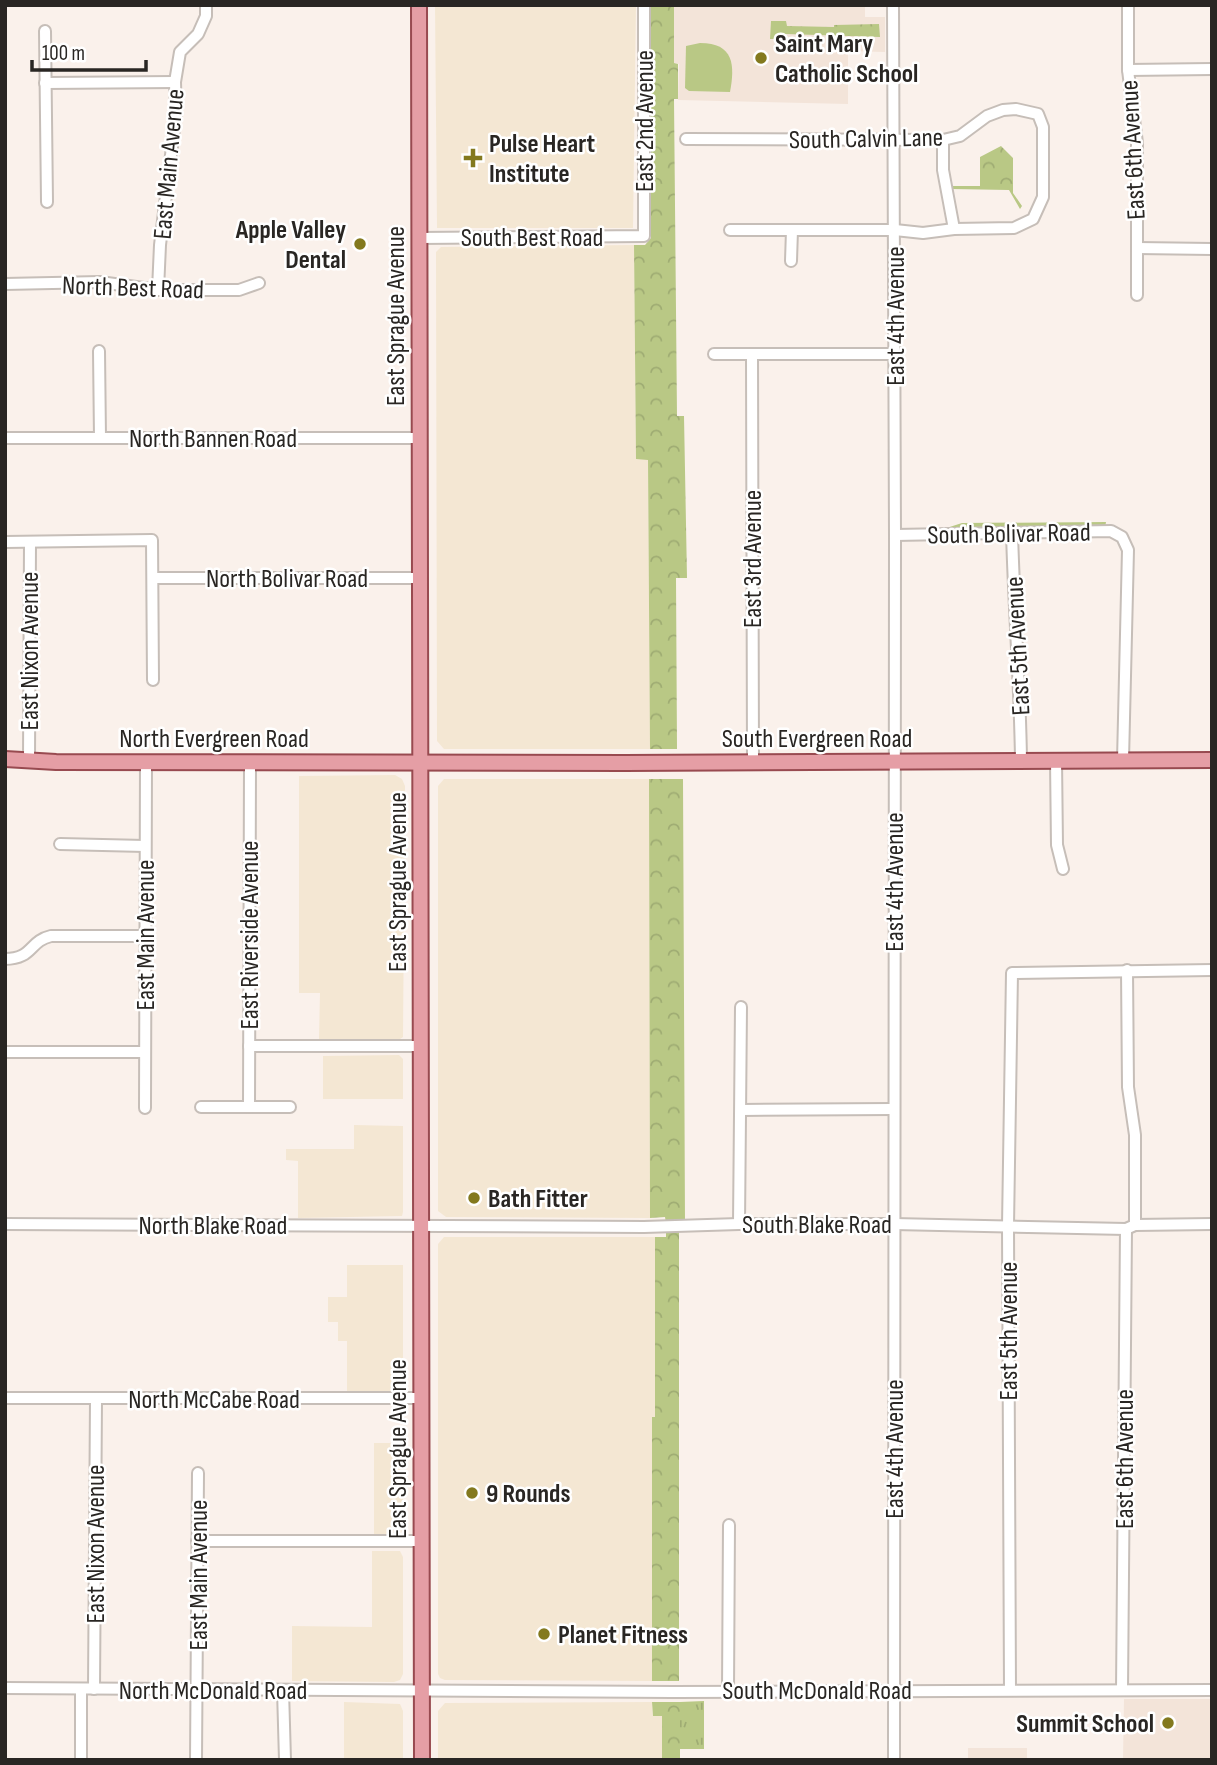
<svg xmlns="http://www.w3.org/2000/svg" width="1217" height="1765" font-family="'Sofia Sans Condensed',sans-serif">
<style>
.commercial{fill:#f4e7d3}
.built{fill:#f3e4d9}
.grass{fill:url(#grass-tufts)}
.park{fill:url(#park-crowns)}
.garden{fill:#b9c885}
.lines{fill:none;stroke-linecap:round;stroke-linejoin:round}
.minor-casing{stroke:#c6beb8;stroke-width:14}
.major-casing{stroke:#984a50;stroke-width:18}
.minor{stroke:#fff;stroke-width:10}
.major{stroke:#e59ea5;stroke-width:14}
.poi-dot{fill:#83791e;stroke:#fff;stroke-width:2.5}
.labels{text-anchor:middle;stroke-width:5;stroke-linejoin:round;paint-order:stroke}
.poi-label{font-size:26px;font-weight:bold;fill:#292623;stroke:#fff;text-anchor:start}
.street-label{font-size:26px;fill:#292623;stroke:#fff}
</style>
<defs>
<pattern id="grass-tufts" width="24" height="20" patternUnits="userSpaceOnUse" patternTransform="scale(1.75)"><rect width="24" height="20" fill="#b9c885"/><path d="M3 7l-1-3M5 7V3M7 7l1-3M15 17l-1-3M17 17v-4M19 17l1-3" fill="none" stroke="#9fac73"/></pattern>
<pattern id="park-crowns" width="20" height="18" patternUnits="userSpaceOnUse" patternTransform="scale(1.75)"><rect width="20" height="18" fill="#b9c885"/><path d="M2 6a3 3 0 1 1 6 0M12 15a3 3 0 1 1 6 0" fill="none" stroke="#9fac73"/></pattern>
</defs>
<rect width="100%" height="100%" fill="#faf1eb"/>
<g class="commercial">
<polygon points="435,5 636,5 633,228 437,228"/>
<polygon points="634,245 636,459 648,459 650,749 444,749 437,741 436,252 441,247"/>
<polygon points="395,775 402,779 405,786 403,1037 400,1039 319,1040 320,993 299,993 299,776"/>
<polygon points="444,779 649,779 650,1218 446,1217 438,1211 438,786"/>
<polygon points="399,1055 403,1059 403,1099 323,1099 323,1056"/>
<polygon points="354,1125 403,1126 403,1212 402,1216 298,1218 298,1161 286,1160 286,1149 354,1149"/>
<polygon points="444,1237 655,1237 655,1417 652,1418 652,1681 445,1680 440,1678 438,1674 438,1244"/>
<polygon points="347,1265 403,1265 403,1392 400,1394 347,1395 347,1341 338,1341 338,1322 328,1322 328,1297 347,1297"/>
<polygon points="374,1443 403,1443 403,1530 399,1535 374,1537"/>
<polygon points="372,1551 400,1551 403,1557 403,1674 400,1680 394,1682 292,1681 292,1626 372,1627"/>
<polygon points="344,1702 400,1704 403,1711 403,1760 344,1760"/>
<polygon points="652,1702 653,1716 662,1716 662,1760 438,1760 438,1711 445,1703"/>
</g>
<g class="built">
<polygon points="674,5 865,5 865,17 885,17 885,52 848,51 848,104 678,100 679,64 674,63"/>
<polygon points="1124,1699 1212,1699 1212,1760 968,1760 968,1748 1027,1748 1027,1759 1123,1760"/>
</g>
<g class="grass">
<polygon points="1106,522 1105,528 934,532 962,523"/>
<polygon points="704,1701 704,1749 680,1749 680,1702"/>
</g>
<g class="park">
<polygon points="650,5 674,5 674,63 678,64 678,99 674,99 677,416 684,416 687,578 676,578 677,749 650,749 648,460 636,459 634,245 645,245 651,238"/>
<polygon points="771,21 786,21 787,26 834,27 834,25 879,24 880,37 786,34 786,39 770,39"/>
<polygon points="1001,146 1013,158 1013,193 1022,206 1020,209 1009,190 951,189 950,186 980,186 980,157"/>
<polygon points="649,779 683,779 685,1222 666,1223 665,1217 650,1218"/>
<polygon points="666,1232 679,1232 679,1681 652,1681 652,1417 655,1417 655,1237 666,1237"/>
<polygon points="652,1702 680,1702 680,1760 662,1760 662,1716 653,1716"/>
</g>
<path class="garden" d="M700 43C734 43 735 65 730 92L689 91 685 88 686 46Z"/>
<g class="lines">
<defs>
<g id="minor">
<polyline points="893,5 895,535 894,1760"/>
<polyline points="1128,5 1128,70 1137,143 1137,295"/>
<polyline points="45,31 47,202"/>
<polyline points="1128,70 1212,69"/>
<polyline points="45,83 175,82"/>
<polyline points="686,139 943,140 960,136 987,116 1003,110 1016,109 1038,114 1043,127 1043,197 1033,219 1014,228 954,229 923,233 895,230 730,230"/>
<polyline points="943,140 943,170 954,229"/>
<polyline points="419,238 644,236 644,5"/>
<polyline points="1137,248 1212,249"/>
<polyline points="791,261 792,230"/>
<polyline points="5,284 100,282 158,290 239,290 259,283"/>
<polyline points="158,290 160,245 176,114 175,82 180,52 198,34 206,16 206,5"/>
<polyline points="99,351 100,438"/>
<polyline points="714,354 894,354"/>
<polyline points="752,354 753,763"/>
<polyline points="5,438 420,438"/>
<path d="M1012 532C1014 608 1020 684 1021 760"/>
<polyline points="895,535 1111,531 1122,537 1128,550 1123,760"/>
<polyline points="5,542 152,540 153,680"/>
<polyline points="153,578 420,578"/>
<polyline points="1056,760 1057,845 1063,869"/>
<polyline points="29,761 30,542"/>
<polyline points="60,844 145,846"/>
<path d="M5 959C33 959 29 941 51 936H145"/>
<polyline points="1127,970 1128,1087 1135,1135 1135,1225"/>
<polyline points="249,1046 421,1046"/>
<polyline points="5,1052 145,1052"/>
<polyline points="201,1107 290,1107"/>
<polyline points="249,1107 250,763"/>
<polyline points="145,1108 146,762"/>
<polyline points="741,1110 893,1109"/>
<polyline points="5,1224 644,1227 739,1224 894,1224 1126,1229 1135,1225 1212,1224"/>
<polyline points="739,1224 741,1007"/>
<polyline points="5,1398 422,1398"/>
<polyline points="197,1541 421,1541"/>
<polyline points="5,1688 673,1692 1212,1690"/>
<polyline points="81,1689 81,1760"/>
<polyline points="94,1689 96,1399"/>
<polyline points="283,1690 285,1760"/>
<polyline points="728,1690 729,1525"/>
<polyline points="1010,1690 1008,1226 1012,973 1212,970"/>
<polyline points="1122,1690 1126,1229"/>
<polyline points="196,1760 198,1473"/>
</g>
<g id="major">
<polyline points="419,5 422,1760"/>
<polyline points="5,759 56,762 625,763 1212,760"/>
</g>
</defs>
<use href="#minor" class="minor-casing"/>
<use href="#major" class="major-casing"/>
<use href="#minor" class="minor"/>
<use href="#major" class="major"/>
</g>
<g class="poi-dot">
<circle cx="761" cy="58" r="7"/>
<path d="M469.5 147.5h7v7h7v7h-7v7h-7v-7h-7v-7h7z"/>
<circle cx="360" cy="244" r="7"/>
<circle cx="474" cy="1198" r="7"/>
<circle cx="472" cy="1493" r="7"/>
<circle cx="544" cy="1634" r="7"/>
<circle cx="1168" cy="1723" r="7"/>
</g>
<g class="labels">
<g class="poi-label">
<text x="775" y="52">Saint Mary<tspan x="775" dy="30">Catholic School</tspan></text>
<text x="489" y="152">Pulse Heart<tspan x="489" dy="30">Institute</tspan></text>
<text x="346" y="238" text-anchor="end">Apple Valley<tspan x="346" dy="30">Dental</tspan></text>
<text x="488" y="1207">Bath Fitter</text>
<text x="486" y="1502">9 Rounds</text>
<text x="558" y="1643">Planet Fitness</text>
<text x="1154" y="1732" text-anchor="end">Summit School</text>
</g>
<g class="street-label">
<text transform="translate(644 121) rotate(-90)" y="9">East 2nd Avenue</text>
<text transform="translate(866 138) rotate(-1)" y="9">South Calvin Lane</text>
<text transform="translate(1132 150) rotate(-93)" y="9">East 6th Avenue</text>
<text transform="translate(168 164) rotate(-85)" y="9">East Main Avenue</text>
<text x="532" y="246">South Best Road</text>
<text transform="translate(133 287) rotate(2)" y="9">North Best Road</text>
<text transform="translate(395 316) rotate(-90)" y="9">East Sprague Avenue</text>
<text transform="translate(895 316) rotate(-90)" y="9">East 4th Avenue</text>
<text x="213" y="447">North Bannen Road</text>
<text transform="translate(1009 533) rotate(-1)" y="9">South Bolivar Road</text>
<text transform="translate(752 559) rotate(-90)" y="9">East 3rd Avenue</text>
<text x="287" y="587">North Bolivar Road</text>
<text transform="translate(1017 646) rotate(-93)" y="9">East 5th Avenue</text>
<text transform="translate(29 651) rotate(-90)" y="9">East Nixon Avenue</text>
<text x="214" y="747">North Evergreen Road</text>
<text x="817" y="747">South Evergreen Road</text>
<text transform="translate(397 882) rotate(-90)" y="9">East Sprague Avenue</text>
<text transform="translate(894 882) rotate(-90)" y="9">East 4th Avenue</text>
<text transform="translate(145 935) rotate(-90)" y="9">East Main Avenue</text>
<text transform="translate(249 935) rotate(-90)" y="9">East Riverside Avenue</text>
<text x="817" y="1233">South Blake Road</text>
<text x="213" y="1234">North Blake Road</text>
<text transform="translate(1008 1331) rotate(-90)" y="9">East 5th Avenue</text>
<text x="214" y="1408">North McCabe Road</text>
<text transform="translate(397 1449) rotate(-90)" y="9">East Sprague Avenue</text>
<text transform="translate(894 1449) rotate(-90)" y="9">East 4th Avenue</text>
<text transform="translate(1124 1459) rotate(-90)" y="9">East 6th Avenue</text>
<text transform="translate(95 1544) rotate(-90)" y="9">East Nixon Avenue</text>
<text transform="translate(198 1575) rotate(-90)" y="9">East Main Avenue</text>
<text x="213" y="1699">North McDonald Road</text>
<text x="817" y="1699">South McDonald Road</text>
</g>
</g>
<rect width="1217" height="1765" fill="none" stroke="#292623" stroke-width="14"/>
<path d="M32 60v10h114v-10" fill="none" stroke="#292623" stroke-width="3.5"/>
<text x="42" y="60" font-size="21" fill="#292623" stroke="#ffffff" stroke-width="5" paint-order="stroke">100 m</text>
</svg>
